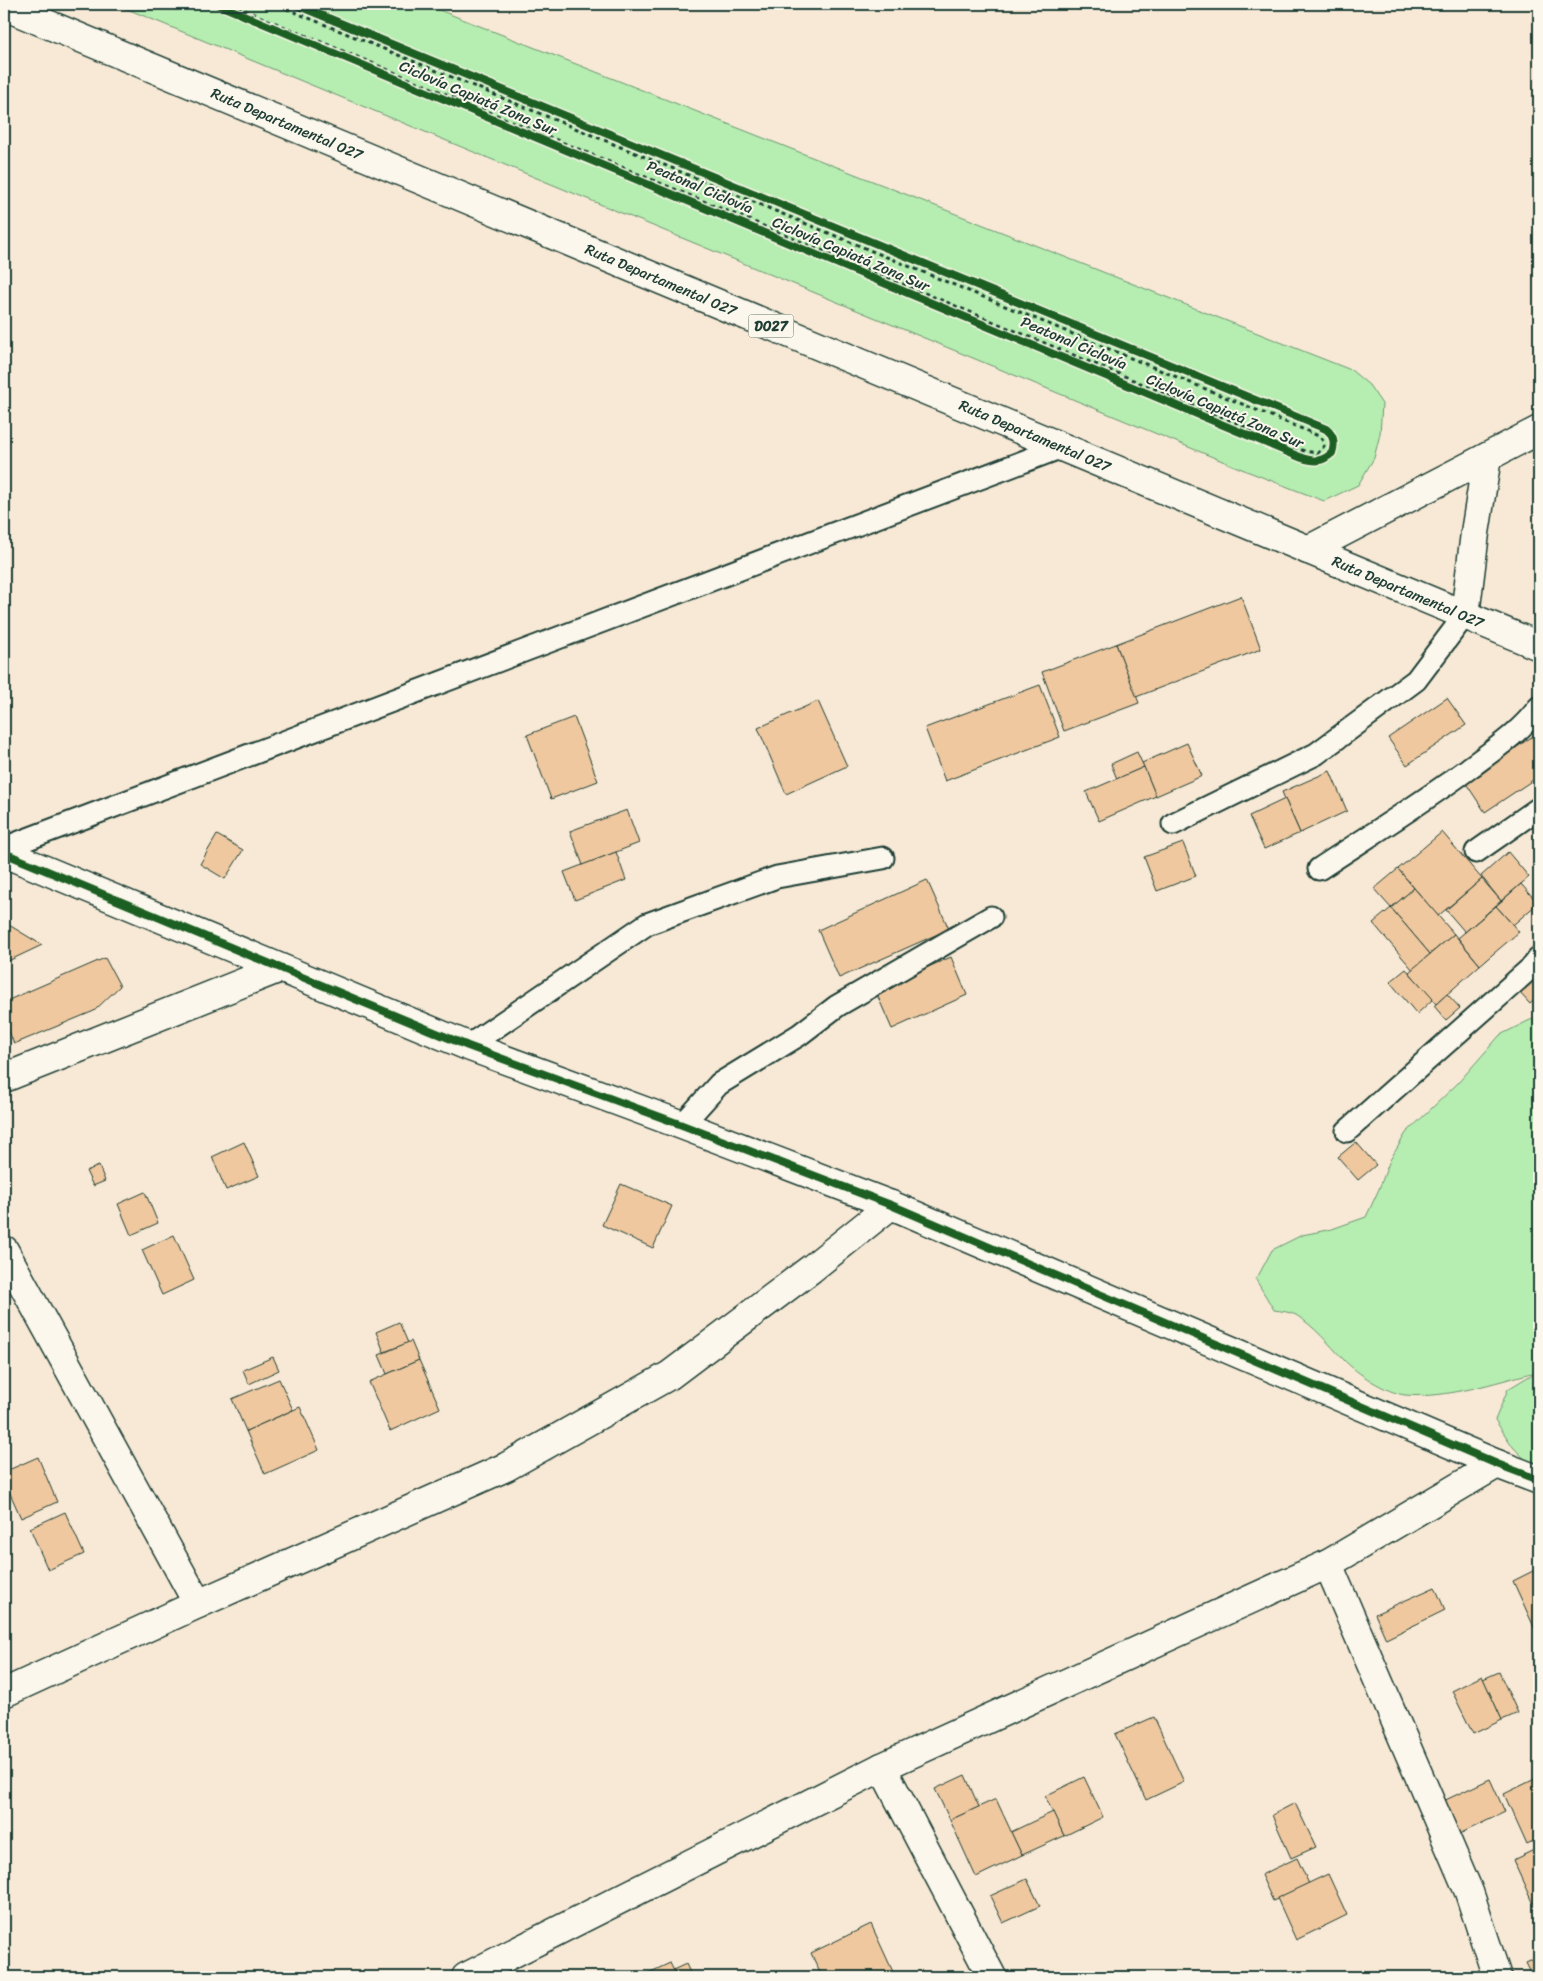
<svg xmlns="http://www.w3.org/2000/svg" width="1543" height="1981" font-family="Sriracha,sans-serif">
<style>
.green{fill:#b6edb0;stroke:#6a9572}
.building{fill:#efc89f;stroke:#1f3d34}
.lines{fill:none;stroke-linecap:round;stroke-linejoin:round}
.lane-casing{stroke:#1f3d34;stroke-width:25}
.street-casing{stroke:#1f3d34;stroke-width:31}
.primary-casing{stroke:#1f3d34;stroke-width:31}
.path{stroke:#1f3d34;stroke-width:3;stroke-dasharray:4 4;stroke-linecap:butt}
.lane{stroke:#fbf7ec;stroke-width:21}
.street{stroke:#fbf7ec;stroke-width:28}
.primary{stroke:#fbf7ec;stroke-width:28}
.cycleway-casing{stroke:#fbf7ec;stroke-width:11}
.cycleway{stroke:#1b5e20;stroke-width:8}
.labels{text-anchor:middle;stroke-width:4;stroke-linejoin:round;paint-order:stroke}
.shield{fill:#fbf7ec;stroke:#61756b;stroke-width:1}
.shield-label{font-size:14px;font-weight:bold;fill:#1f3d34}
.street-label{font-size:15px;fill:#1f3d34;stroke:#fbf7ec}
</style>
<rect width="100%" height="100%" fill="#f7e9d5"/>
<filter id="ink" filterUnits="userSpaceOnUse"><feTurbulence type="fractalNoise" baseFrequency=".02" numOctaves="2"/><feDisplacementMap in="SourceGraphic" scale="10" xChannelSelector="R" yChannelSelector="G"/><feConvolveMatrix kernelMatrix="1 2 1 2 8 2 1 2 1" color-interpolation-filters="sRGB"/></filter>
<g filter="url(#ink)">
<g class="green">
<polygon points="115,4 424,4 1351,370 1369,385 1382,404 1380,434 1374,458 1358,485 1324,501 1249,472"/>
<path d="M1539 1018V1472H1537L1513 1447 1495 1420 1508 1389 1536 1372C1494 1382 1449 1399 1405 1395 1387 1393 1356 1373 1343 1359 1329 1344 1314 1326 1296 1315 1290 1312 1281 1311 1274 1310L1256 1280 1272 1250 1302 1235 1332 1229 1366 1217 1379 1189 1390 1160 1406 1133 1458 1083 1500 1035 1530 1020Z"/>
</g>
<g class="building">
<polygon points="1241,596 1261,649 1136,697 1116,644"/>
<polygon points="1116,644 1139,703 1064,731 1042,672"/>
<polygon points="1040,685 1060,737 945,781 925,728"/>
<polygon points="1447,698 1466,725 1407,765 1388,738"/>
<polygon points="818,701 847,766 786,794 758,728"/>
<polygon points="574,717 598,781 551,799 527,735"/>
<polygon points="1539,732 1539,776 1485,812 1465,782"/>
<polygon points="1187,743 1202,776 1156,796 1142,763"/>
<polygon points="1137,752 1144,767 1117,779 1111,764"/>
<polygon points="1144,767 1156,796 1099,821 1086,792"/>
<polygon points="1330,771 1347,811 1300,833 1282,792"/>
<polygon points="1285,799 1300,833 1264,849 1249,816"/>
<polygon points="627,810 639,843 583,865 570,831"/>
<polygon points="1442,832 1482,879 1438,916 1398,869"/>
<polygon points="217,835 243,850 225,879 200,864"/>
<polygon points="1183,843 1196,876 1157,891 1144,857"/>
<polygon points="616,852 626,880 575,900 564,872"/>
<polygon points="1508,852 1529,877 1501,901 1481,876"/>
<polygon points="1398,869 1414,888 1391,908 1374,889"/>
<polygon points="1482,879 1501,901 1465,932 1446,910"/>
<polygon points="927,880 949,929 839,978 818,930"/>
<polygon points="1521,884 1538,903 1513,925 1496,906"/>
<polygon points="1414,888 1454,934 1430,954 1391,908"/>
<polygon points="1496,906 1519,932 1480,965 1458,938"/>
<polygon points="1391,908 1430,954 1413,970 1373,923"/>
<polygon points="4,922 42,945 4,963"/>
<polygon points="1454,934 1480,965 1436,1004 1409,972"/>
<polygon points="951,957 967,995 892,1029 875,990"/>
<polygon points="105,958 120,986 94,1011 14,1044 4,1019 4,1002"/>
<polygon points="1406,969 1433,999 1417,1014 1390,982"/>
<polygon points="1539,971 1539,996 1530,1004 1518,991"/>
<polygon points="1447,994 1460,1008 1446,1020 1434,1006"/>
<polygon points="244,1142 259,1176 226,1190 212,1157"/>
<polygon points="1356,1142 1376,1165 1358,1180 1338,1157"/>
<polygon points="99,1166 105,1181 93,1186 86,1171"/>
<polygon points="621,1184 672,1206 653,1248 602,1225"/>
<polygon points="145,1192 158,1223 131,1235 118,1204"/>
<polygon points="174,1235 194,1280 162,1295 142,1250"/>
<polygon points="399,1322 408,1343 384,1352 376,1332"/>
<polygon points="411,1341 419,1360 387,1374 379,1355"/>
<polygon points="273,1357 279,1370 249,1384 243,1370"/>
<polygon points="419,1360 440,1408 390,1431 369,1382"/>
<polygon points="279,1379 293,1410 246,1431 232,1399"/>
<polygon points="300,1407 319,1450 265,1474 246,1431"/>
<polygon points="38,1457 57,1502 21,1518 4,1480 4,1472"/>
<polygon points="65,1512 84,1554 48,1570 30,1528"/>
<polygon points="1539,1568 1539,1638 1513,1581"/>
<polygon points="1435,1587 1445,1610 1386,1639 1375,1614"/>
<polygon points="1499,1672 1518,1713 1502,1720 1483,1679"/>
<polygon points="1482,1676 1502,1720 1473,1734 1452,1691"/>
<polygon points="1154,1717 1184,1782 1146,1800 1115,1734"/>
<polygon points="965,1775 979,1807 950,1820 935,1789"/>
<polygon points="1084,1777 1103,1817 1064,1836 1045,1796"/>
<polygon points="1539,1777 1539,1839 1527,1845 1504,1794"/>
<polygon points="1490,1779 1505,1812 1453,1837 1437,1804"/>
<polygon points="996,1799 1022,1855 976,1877 950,1820"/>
<polygon points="1295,1803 1316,1847 1291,1858 1272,1815"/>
<polygon points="1053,1812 1064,1836 1022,1855 1011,1832"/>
<polygon points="1538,1848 1539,1899 1532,1902 1513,1860"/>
<polygon points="1297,1858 1309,1884 1273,1901 1261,1875"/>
<polygon points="1328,1874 1347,1915 1296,1940 1277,1898"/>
<polygon points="1027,1879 1040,1906 1003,1923 990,1896"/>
<polygon points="871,1924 894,1974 887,1977 822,1977 811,1953"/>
<polygon points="1539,1957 1539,1977 1533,1977 1526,1963"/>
<polygon points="670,1963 677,1977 640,1977"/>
<polygon points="686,1964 692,1977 677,1977 673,1970"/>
</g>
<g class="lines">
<defs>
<g id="lane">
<polyline points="1173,824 1316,754 1416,680 1465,615"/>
<polyline points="4,848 1062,447"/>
<polyline points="1476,852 1539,808"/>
<path d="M1319 869C1369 836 1419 805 1468 769 1492 751 1521 732 1539 707"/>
<polyline points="468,1046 647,924 777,877 883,858"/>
<polyline points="682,1125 719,1084 799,1035 837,1006 991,917"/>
<polyline points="1347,1131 1533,966 1539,958"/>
</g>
<g id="street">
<polyline points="1308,550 1539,430"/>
<polyline points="1465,615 1475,533 1487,457"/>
<polyline points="4,853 468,1046 682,1125 891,1205 1497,1464 1539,1480"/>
<polyline points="4,1078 280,968"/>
<polyline points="4,1250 198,1604"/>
<polyline points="1328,1564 1469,1892 1497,1977"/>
<polyline points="4,1693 198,1604 506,1467 670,1375 811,1269 891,1205"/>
<polyline points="882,1767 992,1977"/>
<polyline points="466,1977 882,1767 1328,1564 1497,1464"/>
</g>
<polyline id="primary" points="4,6 1539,646"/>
</defs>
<use href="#lane" class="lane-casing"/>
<use href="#street" class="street-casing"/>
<use href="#primary" class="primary-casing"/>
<polyline class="path" points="230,4 1304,451 1318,453 1324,446 1324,442 1320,437 1312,433 275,4"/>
<use href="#lane" class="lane"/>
<use href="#street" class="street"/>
<use href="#primary" class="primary"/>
<defs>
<g id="cycleway">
<path d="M217 4 1302 458C1315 462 1322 462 1332 453 1335 444 1334 435 1326 429L294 4"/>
<polyline points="4,853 468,1046 682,1125 891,1205 1497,1464 1539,1480"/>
</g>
</defs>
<use href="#cycleway" class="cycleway-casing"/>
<use href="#cycleway" class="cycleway"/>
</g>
</g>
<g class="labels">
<rect class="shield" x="748.5" y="314.5" width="45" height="23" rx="4"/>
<g class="shield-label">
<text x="771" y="331">D027</text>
</g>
<g class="street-label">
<text transform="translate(478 98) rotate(23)" y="5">Ciclovía Capiatá Zona Sur</text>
<text transform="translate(287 124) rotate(23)" y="5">Ruta Departamental 027</text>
<text transform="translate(700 187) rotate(23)" y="5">Peatonal Ciclovía</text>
<text transform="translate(851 254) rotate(23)" y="5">Ciclovía Capiatá Zona Sur</text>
<text transform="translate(661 280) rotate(23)" y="5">Ruta Departamental 027</text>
<text transform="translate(1074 343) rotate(23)" y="5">Peatonal Ciclovía</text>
<text transform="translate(1225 411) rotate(23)" y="5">Ciclovía Capiatá Zona Sur</text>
<text transform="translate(1035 436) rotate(23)" y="5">Ruta Departamental 027</text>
<text transform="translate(1408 592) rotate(23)" y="5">Ruta Departamental 027</text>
</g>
</g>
<rect width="1543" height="1981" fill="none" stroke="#fbf7ec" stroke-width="20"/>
<rect x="10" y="10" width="1523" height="1961" fill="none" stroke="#1f3d34" stroke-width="2" filter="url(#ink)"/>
</svg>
